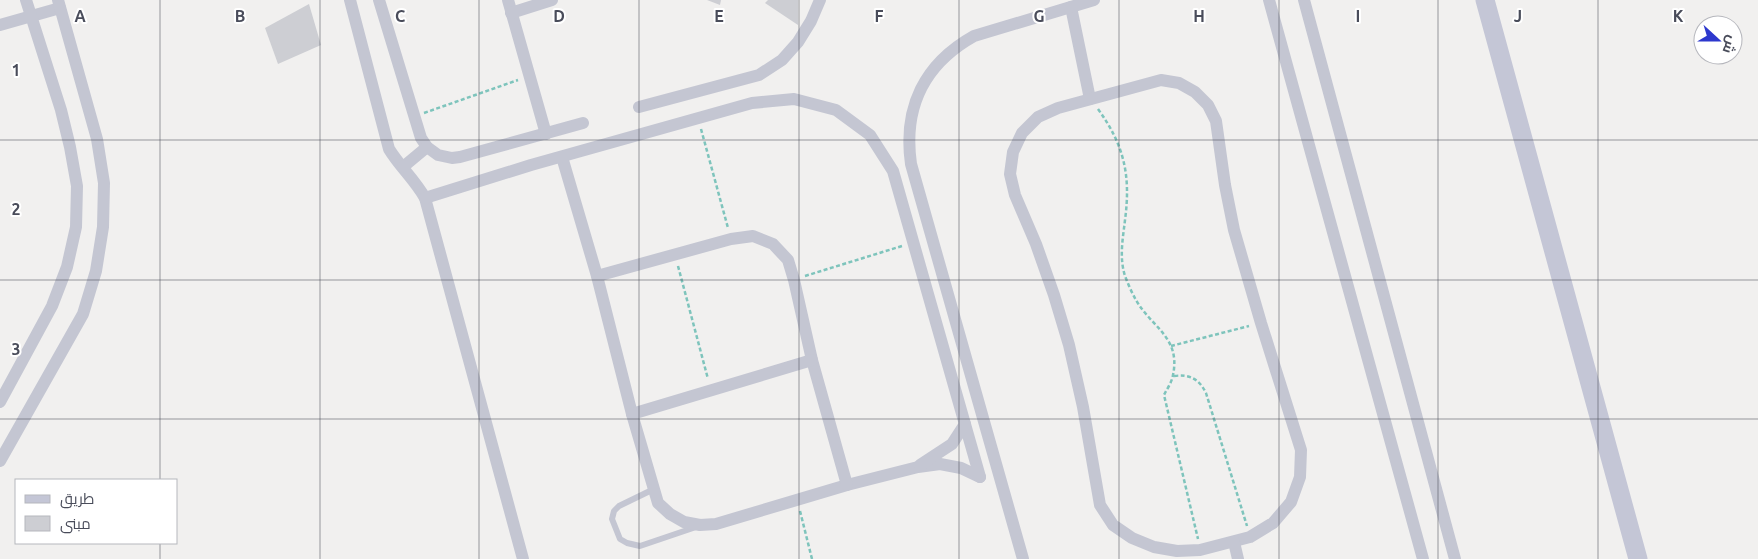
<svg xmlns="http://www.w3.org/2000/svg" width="1758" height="559" font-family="Ubuntu,Cairo,sans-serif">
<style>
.building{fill:#cdced3}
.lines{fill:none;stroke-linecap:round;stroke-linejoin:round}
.path{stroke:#7ec4bc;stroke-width:2.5;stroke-dasharray:4 2.5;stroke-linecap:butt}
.lane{stroke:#c4c6d2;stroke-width:6}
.street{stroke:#c4c6d2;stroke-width:12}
.secondary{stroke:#c4c6d6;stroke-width:19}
.grid{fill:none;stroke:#494c5a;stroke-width:1;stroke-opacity:0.55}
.grid-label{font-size:16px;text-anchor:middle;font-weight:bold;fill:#494c5a;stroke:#fff;stroke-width:4;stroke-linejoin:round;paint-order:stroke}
</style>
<rect width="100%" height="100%" fill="#f1f0ef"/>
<g class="building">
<polygon points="707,0 721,0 720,5"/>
<polygon points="768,0 798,0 798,25 765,3"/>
<polygon points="309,4 321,45 278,64 265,28"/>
</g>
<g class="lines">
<g class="path">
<path d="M1098 109C1124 145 1131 175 1125 220 1123 238 1119 257 1125 276 1128 284 1132 293 1136 300 1151 327 1181 337 1173 375 1172 382 1167 389 1164 395L1198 539"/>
<polyline points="424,113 518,80"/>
<polyline points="701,129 728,228"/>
<polyline points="678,266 708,379"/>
<polyline points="805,276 902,246"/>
<polyline points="1171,346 1249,326"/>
<path d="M1174 376C1190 374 1199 379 1206 393L1247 526"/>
<polyline points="800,511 812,559"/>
</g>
<polyline class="lane" points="654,489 619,506 614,511 612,519 620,539 627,543 640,546 696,527"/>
<g class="street">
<path d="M350 0 389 149C400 167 415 180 425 198L523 559"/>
<polyline points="379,0 421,138 427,147 438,155 452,158 460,157 583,123"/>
<polyline points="508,0 546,134"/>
<polyline points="1269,0 1423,559"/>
<polyline points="1304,0 1455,559"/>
<polyline points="1071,7 1090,99"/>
<polyline points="511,13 552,0"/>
<polyline points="0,25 60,8"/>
<polygon points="1161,80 1179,83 1195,92 1208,105 1216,121 1225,185 1234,230 1261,323 1301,450 1300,477 1291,502 1273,523 1250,537 1200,550 1177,551 1154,547 1132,538 1113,525 1100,505 1083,407 1069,345 1054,295 1036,244 1015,195 1010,174 1013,152 1022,133 1038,117 1058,108"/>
<polyline points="639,107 759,75 782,60 798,42 811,21 820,0"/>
<polyline points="562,157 597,276 632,414 658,503 670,514 684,522 700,525 716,524 847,485 918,467 940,464 961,468 980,477"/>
<polyline points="403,167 427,147"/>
<polyline points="425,198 531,165 752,103 794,99 836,110 870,135 893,171 980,477"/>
<polyline points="597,276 731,239 753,236 773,244 788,260 794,280 812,360 847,485"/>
<polyline points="0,402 52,306 67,267 76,227 77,186 70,147 61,110 26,0"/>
<polyline points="632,414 812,360"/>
<polyline points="0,461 83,314 96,271 103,227 104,183 97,139 58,0"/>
<polyline points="920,465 952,444 965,424"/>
<polyline points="1234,542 1238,559"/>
<path d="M1023 559 911 164C903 108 924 64 974 36L1094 0"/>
</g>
<polyline class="secondary" points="1485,0 1638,559"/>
</g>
<path class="grid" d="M160 0V480M320 0V559M479 0V559M639 0V559M799 0V559M959 0V559M1119 0V559M1279 0V559M1438 0V559M1598 0V559M0 140H1758M0 280H1758M0 419H1758M160 543V559"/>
<g class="grid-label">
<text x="80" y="22">A</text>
<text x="240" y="22">B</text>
<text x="400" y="22">C</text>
<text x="559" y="22">D</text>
<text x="719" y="22">E</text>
<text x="879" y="22">F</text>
<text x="1039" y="22">G</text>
<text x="1199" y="22">H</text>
<text x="1358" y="22">I</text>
<text x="1518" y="22">J</text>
<text x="1678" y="22">K</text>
<text x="16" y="76">1</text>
<text x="16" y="215">2</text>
<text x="16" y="355">3</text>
</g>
<rect x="15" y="479" width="162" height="65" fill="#ffffff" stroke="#b6b7bd"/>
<rect x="25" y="495" width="25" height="8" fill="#c4c6d6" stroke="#b6b7bd"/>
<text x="60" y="504" font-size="15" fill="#494c5a">طريق</text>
<rect x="25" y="516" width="25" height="15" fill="#cdced3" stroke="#b6b7bd"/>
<text x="60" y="529" font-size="15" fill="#494c5a">مبنى</text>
<g transform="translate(1718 40) rotate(111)"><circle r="24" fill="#ffffff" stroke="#b6b7bd"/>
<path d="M0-4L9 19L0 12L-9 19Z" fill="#2d38cd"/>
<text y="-8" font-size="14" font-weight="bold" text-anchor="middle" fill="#494c5a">ش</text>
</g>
</svg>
